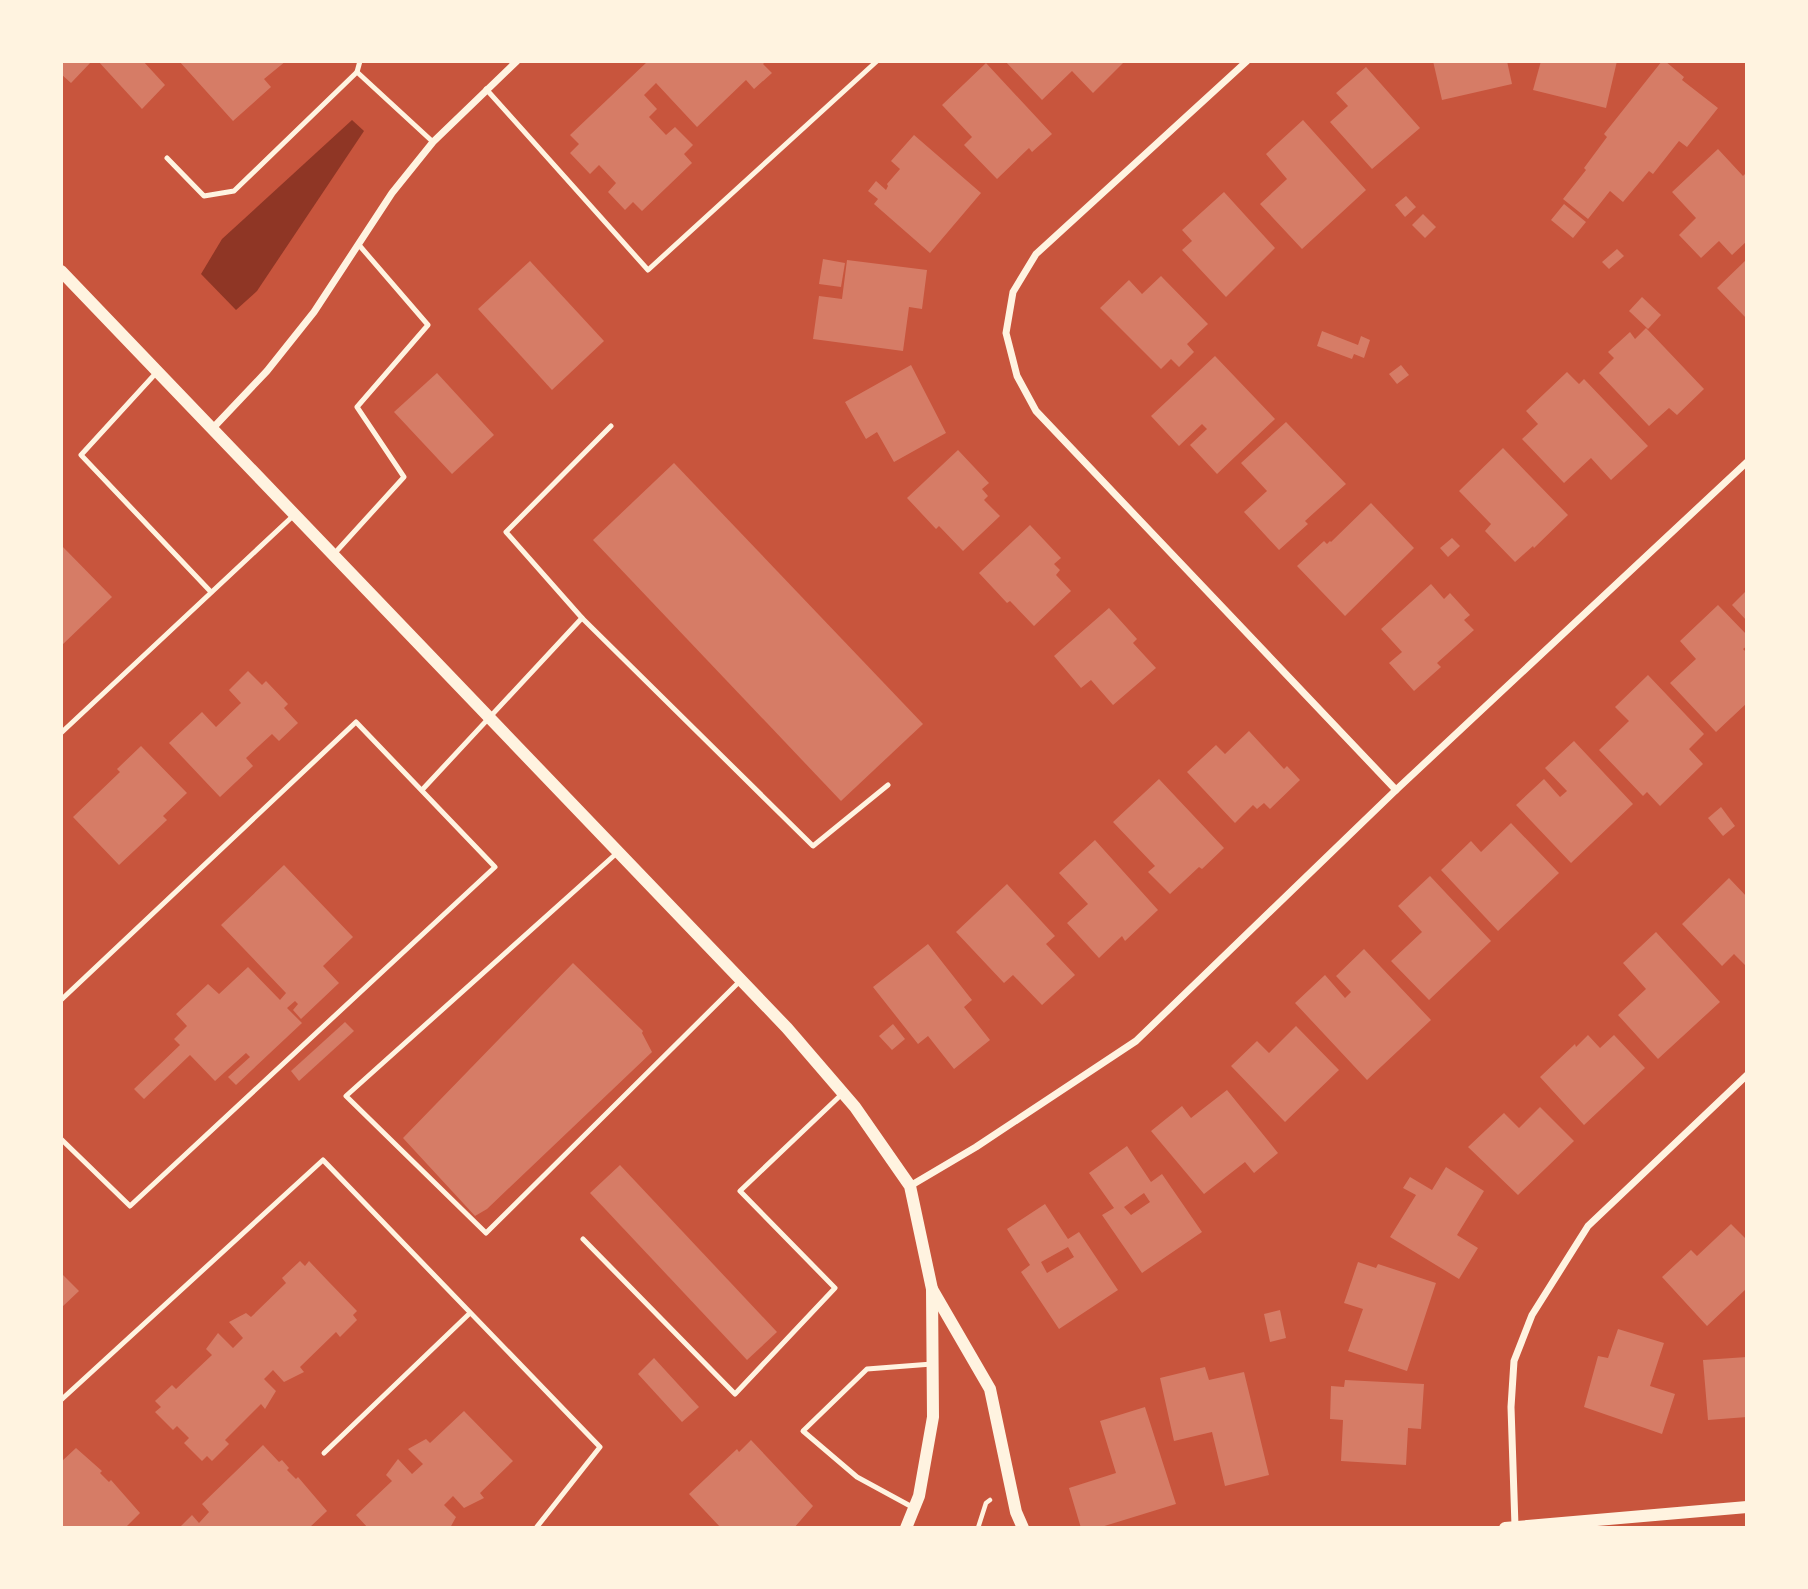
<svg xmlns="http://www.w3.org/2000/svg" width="1808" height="1589" font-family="'Asap Condensed',sans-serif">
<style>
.water{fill:#8f3625}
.building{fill:#d67c66;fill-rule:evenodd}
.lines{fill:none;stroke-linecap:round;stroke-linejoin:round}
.path{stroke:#fff3e0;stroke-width:4.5}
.service{stroke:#fff3e0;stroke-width:5}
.minor{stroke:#fff3e0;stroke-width:7}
.tertiary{stroke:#fff3e0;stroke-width:12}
</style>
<rect width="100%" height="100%" fill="#c8553d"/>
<polygon class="water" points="352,120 364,131 257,291 236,310 201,274 222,239"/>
<g class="building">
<polygon points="61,61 92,61 71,83 61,74"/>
<polygon points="98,61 143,61 165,85 142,109"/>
<polygon points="179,61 286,61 264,79 271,87 233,121"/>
<polygon points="648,61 766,61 763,64 772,73 754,89 746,80 697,127 656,83 644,95 657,109 649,117 666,135 675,127 693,145 684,154 692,163 642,211 633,202 625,210 608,192 616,183 599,165 590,174 570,153 579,144 570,135"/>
<polygon points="1005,61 1125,61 1093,93 1072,71 1042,100"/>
<polygon points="1433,61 1507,61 1512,84 1442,100"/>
<polygon points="1541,61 1617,61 1606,108 1533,90"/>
<polygon points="1662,61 1665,61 1684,77 1682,80 1718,108 1687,147 1679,141 1653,174 1649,171 1623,202 1610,191 1588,219 1563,199 1586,170 1584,168 1607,137 1604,134"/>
<polygon points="986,63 1052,134 1032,152 1029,148 997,179 964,145 972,137 942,105"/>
<polygon points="1366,67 1420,128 1372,169 1330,122 1348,106 1336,93"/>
<polygon points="1303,120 1366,190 1302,249 1260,204 1287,179 1266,154"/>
<polygon points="914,135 981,193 930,253 874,204 878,199 868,191 876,181 886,190 888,186 887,184 900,169 891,161"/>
<polygon points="1718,149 1743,176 1747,172 1747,241 1732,255 1719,241 1701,258 1679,235 1696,218 1672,192"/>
<polygon points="1224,192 1275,248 1226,297 1182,250 1192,241 1182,230"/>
<polygon points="1406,196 1416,207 1405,217 1395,205"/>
<polygon points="1564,204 1586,222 1573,238 1551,220"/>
<polygon points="1423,214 1436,227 1425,238 1412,225"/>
<polygon points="1617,249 1624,256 1609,269 1602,262"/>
<polygon points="823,259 845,263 841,287 819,284"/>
<polygon points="1747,259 1747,319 1717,288"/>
<polygon points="847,260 927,270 922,309 909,307 903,351 813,339 819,296 842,299"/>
<polygon points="530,261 604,341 552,390 478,309"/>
<polygon points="1161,276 1208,324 1187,344 1194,352 1179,367 1171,359 1161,369 1100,308 1129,280 1142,294"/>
<polygon points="1642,297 1661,315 1648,329 1629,311"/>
<polygon points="1646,328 1704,389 1677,415 1669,408 1649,426 1599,373 1614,358 1608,352 1630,332 1635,339"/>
<polygon points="1322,331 1358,345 1361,336 1370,340 1364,358 1354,354 1352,359 1317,346"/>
<polygon points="1215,356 1275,419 1217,474 1190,445 1207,429 1202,424 1179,446 1151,416"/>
<polygon points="911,365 946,433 894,462 877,432 866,439 845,402"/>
<polygon points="1401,365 1409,375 1397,384 1389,374"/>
<polygon points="1567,372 1579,384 1584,379 1648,446 1611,480 1591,458 1564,483 1522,439 1538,424 1526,411"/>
<polygon points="437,373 494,435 452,474 394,412"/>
<polygon points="1286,422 1346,484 1305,521 1308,524 1279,550 1244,512 1267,491 1241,463"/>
<polygon points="1503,448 1568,515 1534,548 1533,546 1515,562 1485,531 1491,524 1459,491"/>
<polygon points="958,450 989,483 982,489 988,496 984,500 1000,516 963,551 939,526 936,529 907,498"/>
<polygon points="674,463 923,724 841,801 593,540"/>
<polygon points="1371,503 1414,548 1345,616 1297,566 1324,541 1327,544 1330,541 1331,542"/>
<polygon points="1030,525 1061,558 1054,564 1060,570 1056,575 1071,591 1034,626 1010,601 1007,603 979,573"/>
<polygon points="1452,538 1460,546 1448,557 1440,548"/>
<polygon points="61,545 112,597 61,646"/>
<polygon points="1431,584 1444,599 1450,593 1470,615 1464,620 1474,630 1437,663 1441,667 1414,691 1389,663 1402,652 1381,629"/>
<polygon points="1747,590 1747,621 1732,605"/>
<polygon points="1718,605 1747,635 1747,646 1743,649 1747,653 1747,703 1716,732 1670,683 1696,659 1680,641"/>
<polygon points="1109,608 1137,639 1133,643 1156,668 1113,705 1091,680 1081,688 1054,656"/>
<polygon points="248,671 262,685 266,681 288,704 284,708 298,723 279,741 272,734 246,758 253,766 220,797 169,743 202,712 216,727 241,703 229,690"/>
<polygon points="1648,675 1704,734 1689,749 1703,764 1660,806 1647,792 1643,796 1599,750 1629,721 1615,707"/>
<polygon points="1249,731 1284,769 1287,766 1300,780 1270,809 1264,803 1257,809 1253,805 1235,823 1187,772 1216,745 1225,754"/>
<polygon points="1574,741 1633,804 1571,863 1516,805 1544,779 1560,797 1567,791 1545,768"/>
<polygon points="141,746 187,793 163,816 167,820 119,865 73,817 120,772 117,769"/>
<polygon points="1159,779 1224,848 1202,869 1199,867 1170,894 1148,872 1155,866 1113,822"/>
<polygon points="1721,807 1735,826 1723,836 1708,818"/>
<polygon points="1511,823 1559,873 1498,931 1441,870 1471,841 1481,852"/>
<polygon points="1095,840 1158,910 1125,941 1122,936 1099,958 1067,923 1088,904 1059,873"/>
<polygon points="284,865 353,937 323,966 339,983 301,1019 293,1010 298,1004 295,1001 287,1008 302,1023 236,1085 228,1077 250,1057 246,1053 215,1081 190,1055 144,1099 134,1089 180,1045 174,1039 187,1026 176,1014 208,984 219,994 248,967 280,1000 286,993 221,925"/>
<polygon points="1430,876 1491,941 1429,1000 1391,961 1422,932 1398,906"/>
<polygon points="1729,878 1747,897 1747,967 1734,954 1722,966 1682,924"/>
<polygon points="1007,884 1055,936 1046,944 1075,975 1042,1005 1013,975 1004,983 956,932"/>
<polygon points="1656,932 1720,1002 1658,1059 1618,1015 1646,989 1623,963"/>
<polygon points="928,944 972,1000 964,1007 990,1040 954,1069 928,1036 918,1044 873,987"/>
<polygon points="1364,949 1431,1020 1367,1080 1295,1003 1325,975 1345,998 1351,992 1336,976"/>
<polygon points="573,963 643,1031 642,1033 652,1052 487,1209 475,1216 403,1138"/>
<polygon points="345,1022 354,1031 299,1081 291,1071"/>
<polygon points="893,1024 905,1039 892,1050 879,1036"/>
<polygon points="1296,1026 1339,1070 1285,1122 1231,1066 1257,1041 1269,1053"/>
<polygon points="1588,1035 1600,1048 1614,1035 1645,1068 1584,1125 1540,1077 1575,1044 1576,1047"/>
<polygon points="1227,1090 1278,1153 1254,1173 1245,1162 1204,1194 1151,1131 1182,1106 1191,1118"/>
<polygon points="1540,1107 1574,1141 1518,1195 1468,1147 1504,1113 1519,1128"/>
<path d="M1127 1146 1151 1182 1162 1174 1202 1232 1142 1273 1102 1215 1114 1208 1089 1173ZM1144 1193 1150 1202 1131 1215 1124 1207Z"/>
<polygon points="620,1165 777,1332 747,1360 590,1193"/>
<polygon points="1446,1167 1484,1191 1457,1235 1478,1248 1459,1279 1390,1237 1416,1195 1403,1188 1410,1177 1432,1190"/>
<path d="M1045 1204 1068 1239 1079 1232 1118 1290 1059 1329 1021 1272 1030 1265 1007 1229ZM1068 1247 1074 1257 1047 1273 1041 1262Z"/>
<polygon points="1731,1224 1747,1240 1747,1288 1707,1326 1662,1277 1691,1250 1697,1256"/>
<polygon points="300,1261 305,1266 309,1261 328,1281 357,1311 353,1315 357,1320 340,1337 336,1332 300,1367 304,1372 284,1382 273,1370 264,1379 276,1391 265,1409 261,1404 225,1440 229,1444 212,1461 207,1456 202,1461 184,1443 189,1438 177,1426 173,1430 155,1412 161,1407 155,1401 172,1385 176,1389 212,1355 206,1349 218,1333 233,1348 243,1338 229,1322 246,1313 251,1317 286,1283 282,1278"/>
<polygon points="1358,1262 1376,1268 1378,1264 1436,1283 1407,1371 1348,1351 1363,1309 1344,1303"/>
<polygon points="61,1273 79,1291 61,1308"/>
<polygon points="1280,1310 1286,1338 1270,1342 1264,1314"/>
<polygon points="1618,1329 1664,1343 1650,1386 1675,1394 1662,1434 1584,1407 1598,1356 1608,1358"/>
<polygon points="1747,1357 1747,1417 1708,1420 1703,1360"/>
<polygon points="654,1358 699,1407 682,1422 638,1374"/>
<polygon points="1205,1367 1209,1380 1244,1372 1269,1475 1225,1486 1212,1432 1174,1441 1160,1378"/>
<polygon points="1345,1380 1424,1384 1421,1429 1408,1428 1406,1465 1341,1461 1343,1420 1330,1419 1331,1386 1344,1387"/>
<polygon points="1145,1407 1176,1504 1098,1528 1081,1528 1069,1488 1116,1473 1100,1421"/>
<polygon points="464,1411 513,1461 480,1493 484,1498 464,1508 453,1496 444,1505 456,1517 450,1528 368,1528 356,1515 392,1481 386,1475 398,1459 412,1474 423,1464 408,1449 426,1439 430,1443"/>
<polygon points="751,1440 813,1506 794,1528 721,1528 689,1494 737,1449 739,1452"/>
<polygon points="263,1445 279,1462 282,1460 289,1468 287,1470 296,1479 298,1477 327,1511 309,1528 179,1528 192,1515 199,1523 209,1512 202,1504"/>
<polygon points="76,1448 102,1471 100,1473 109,1482 111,1480 140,1513 125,1528 61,1528 61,1462"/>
</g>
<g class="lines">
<polyline class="path" points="978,1528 986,1503 990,1500"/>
<g class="service">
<polyline points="357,72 360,61"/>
<polyline points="486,89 648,270 877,61"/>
<polyline points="167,158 204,196 234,191 357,72 433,142"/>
<polyline points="156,373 81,455 211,592"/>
<polyline points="334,554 404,477 357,407 428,325 359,245"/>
<polyline points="582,618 813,846 888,785"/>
<polyline points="61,733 293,516"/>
<polyline points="422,790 582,618 506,532 611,426"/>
<polyline points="618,852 346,1096 486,1233 741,980"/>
<polyline points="61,1000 356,722 495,867 130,1206 61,1139"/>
<polyline points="583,1239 735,1394 835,1288 740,1191 843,1093"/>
<polyline points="61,1400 323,1160 600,1447 536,1528"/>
<polyline points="324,1453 470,1313"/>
<polyline points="914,1508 857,1477 803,1431 867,1369 932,1364"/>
</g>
<g class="minor">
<polyline points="1247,61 1036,254 1013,292 1006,333 1017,376 1036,411 1396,790"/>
<polyline points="213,428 267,371 314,312 392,193 433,142 517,61"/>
<polyline points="910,1186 976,1147 1136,1041 1396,790 1747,462"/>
<polyline points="1515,1526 1511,1407 1514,1361 1532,1315 1588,1226 1747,1075"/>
</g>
<g class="tertiary">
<polyline points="61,271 787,1028 855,1107 910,1186 932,1289 933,1417 919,1496 906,1528"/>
<polyline points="932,1289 990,1389 1016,1512 1023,1528"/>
<polyline points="1505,1528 1747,1507"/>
</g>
</g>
<rect width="1808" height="1589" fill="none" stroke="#fff3e0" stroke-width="126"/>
</svg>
